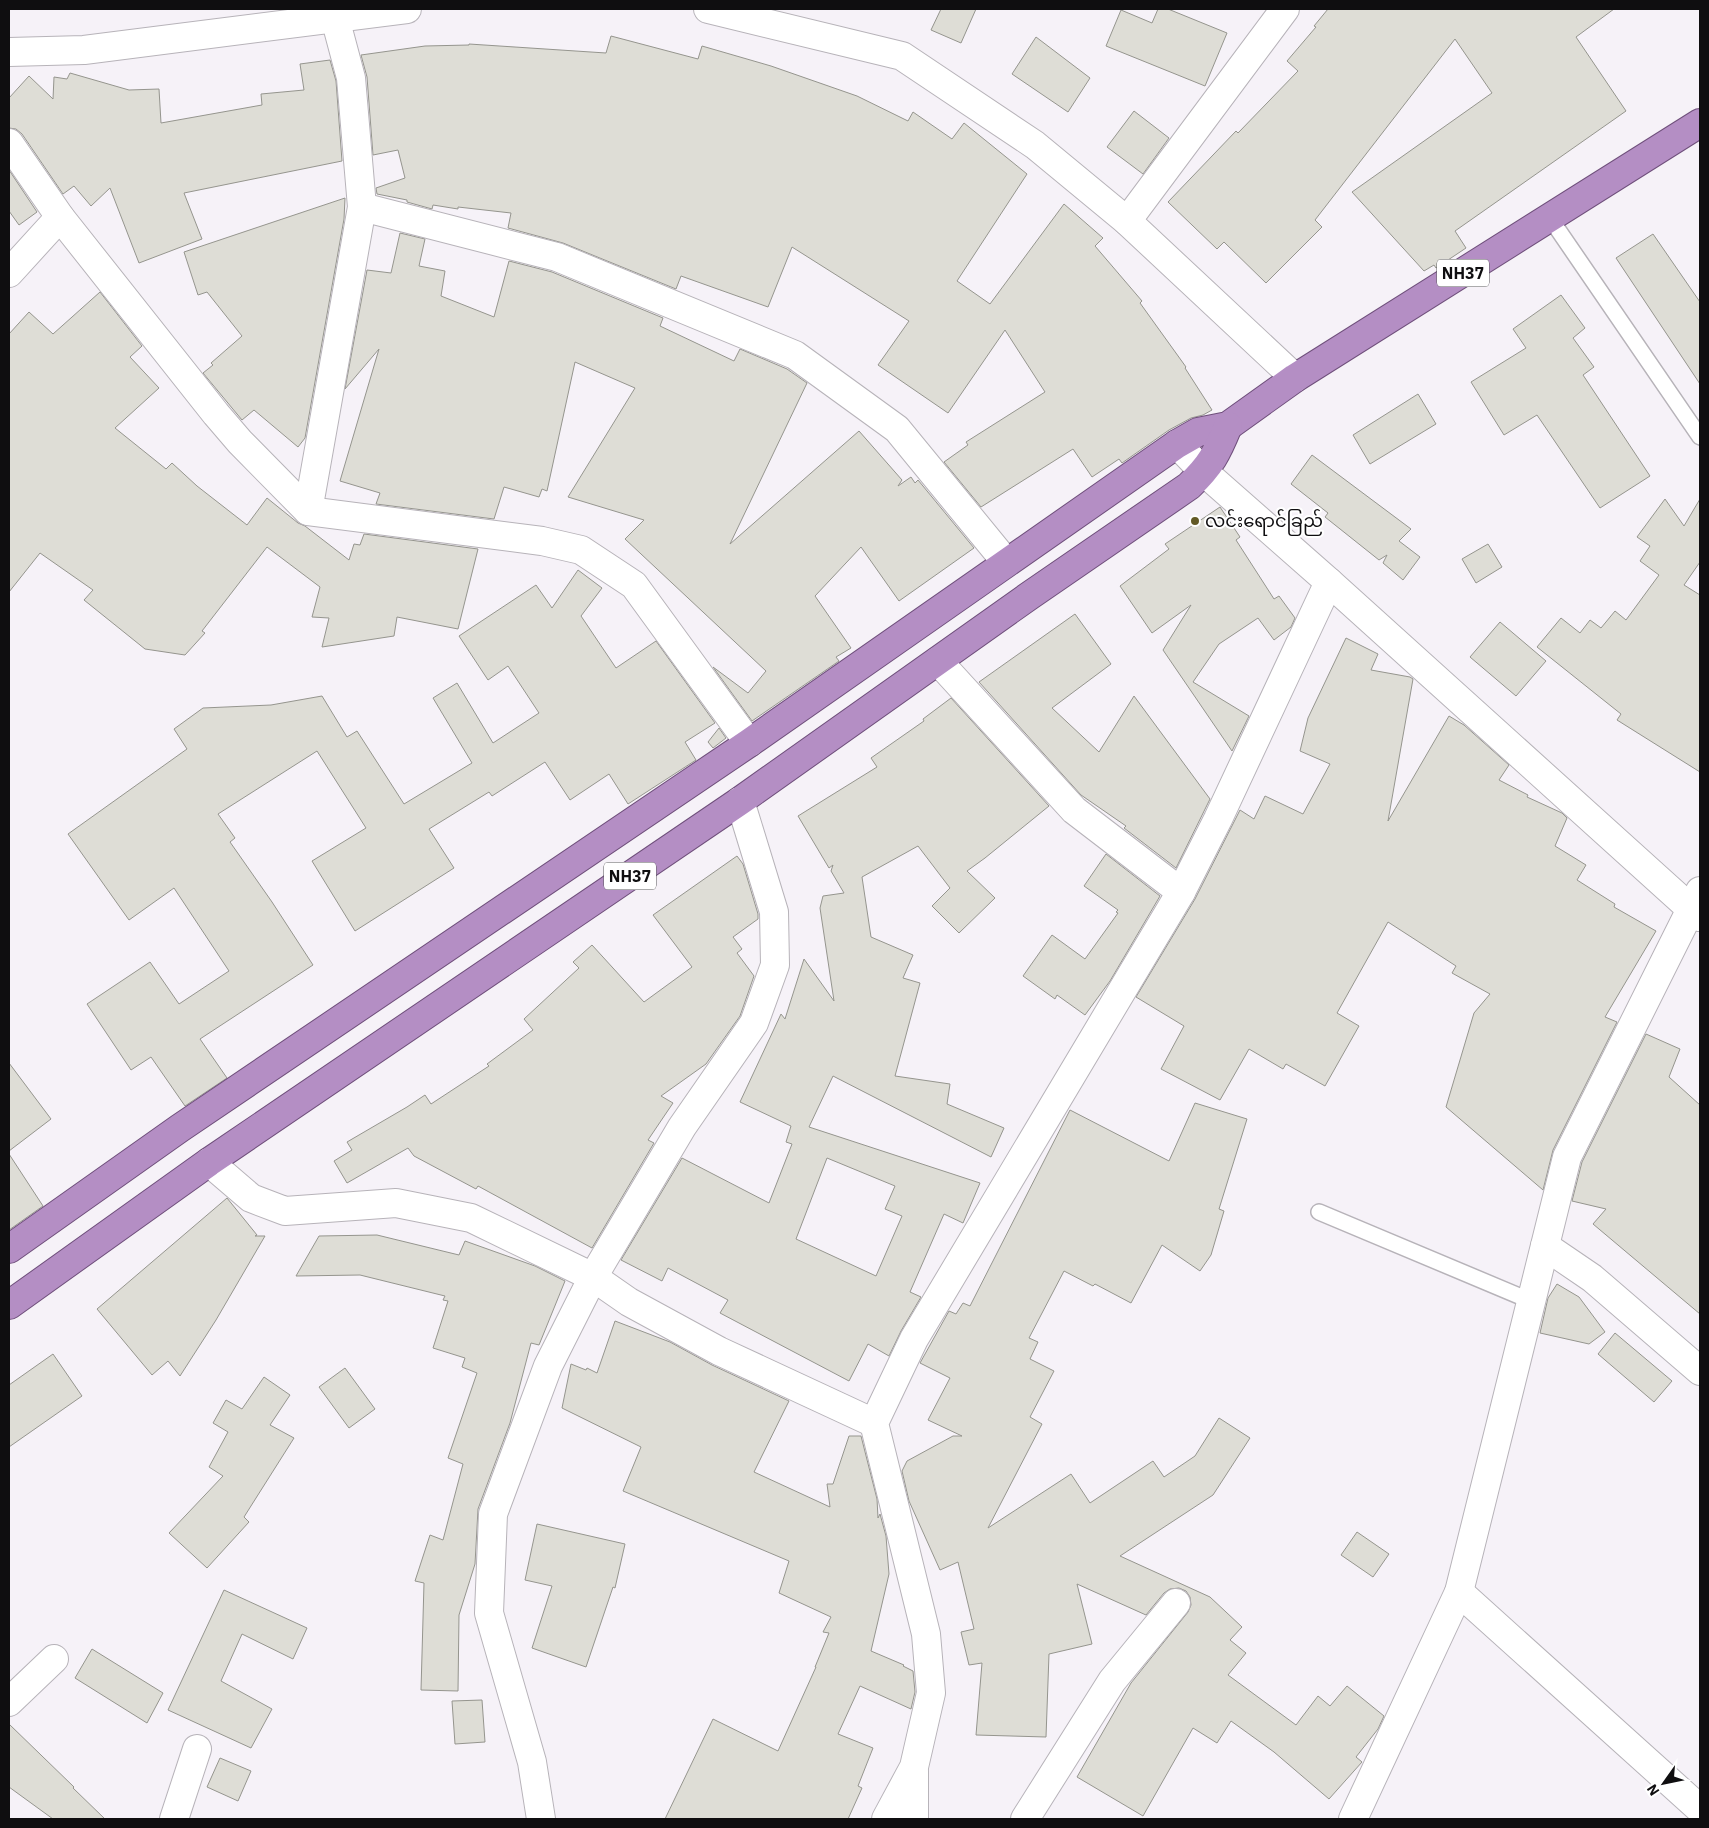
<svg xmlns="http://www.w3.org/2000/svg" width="1709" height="1828" font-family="'IBM Plex Sans','Noto Sans Myanmar',sans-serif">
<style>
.building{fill:#deddd6;stroke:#95958e;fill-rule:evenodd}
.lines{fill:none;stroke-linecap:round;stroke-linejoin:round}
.service-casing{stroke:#b7b3b9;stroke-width:18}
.minor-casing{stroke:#b7b3b9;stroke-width:30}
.tertiary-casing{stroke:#b7b3b9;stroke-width:30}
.trunk-casing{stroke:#6f4f7b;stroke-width:30}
.service{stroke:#fff;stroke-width:15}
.minor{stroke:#fff;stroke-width:28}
.tertiary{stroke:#fff;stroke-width:28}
.trunk{stroke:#b48ec4;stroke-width:28}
.poi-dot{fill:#625925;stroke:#fff;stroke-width:2}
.labels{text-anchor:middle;stroke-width:4;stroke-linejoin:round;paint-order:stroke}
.shield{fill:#fff;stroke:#575658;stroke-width:1}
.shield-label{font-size:16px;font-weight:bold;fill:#0f0e10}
.poi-label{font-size:18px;fill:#0f0e10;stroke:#fff;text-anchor:start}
</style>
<rect width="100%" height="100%" fill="#f6f2f8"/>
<g class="building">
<polygon points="941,9 976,9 961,43 931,30"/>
<polygon points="1158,9 1168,9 1227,33 1205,86 1106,46 1121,10 1152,23"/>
<polygon points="1328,9 1614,9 1576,37 1626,111 1455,231 1466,248 1436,268 1434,265 1424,271 1352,192 1492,93 1455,39 1315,220 1322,227 1266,283 1224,242 1217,249 1168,202 1236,131 1238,133 1298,71 1287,61 1316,27 1314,26"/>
<polygon points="611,36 698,59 702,46 771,66 857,96 908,121 913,112 952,139 964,123 1027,174 957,281 990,304 1064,204 1103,238 1095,246 1142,301 1140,303 1186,367 1185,368 1212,410 1203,415 1191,418 1169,430 1122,463 1119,459 1092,477 1073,449 981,507 944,462 968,445 966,442 1045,392 1005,330 948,413 878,365 909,321 792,247 768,307 681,276 676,289 563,243 508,228 511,213 458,207 458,209 433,205 432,209 407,202 407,200 377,194 376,188 405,178 398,150 373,155 367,77 361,55 425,46 469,45 469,44 606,53"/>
<polygon points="1036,37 1090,78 1068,112 1012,74"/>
<polygon points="330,60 336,81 342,161 184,193 202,239 139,263 110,188 91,206 74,186 63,194 22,134 16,129 9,128 9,98 29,76 53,99 54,77 67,79 70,73 129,90 159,89 161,123 262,105 261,94 304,90 300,64"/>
<polygon points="1134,111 1169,138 1143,174 1107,147"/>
<polygon points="9,170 37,212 19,225 9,211"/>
<polygon points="345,198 344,219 305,438 298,447 254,410 242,420 203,373 213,365 211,363 242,336 207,292 198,295 184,252"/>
<polygon points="400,233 425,239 419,266 445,271 441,296 494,317 509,261 552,272 663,318 660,326 734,361 740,349 787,369 807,383 730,544 859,431 902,480 898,486 911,477 915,483 918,480 974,548 899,601 861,547 815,596 851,648 836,657 839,661 752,721 713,667 748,693 766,671 625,539 644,520 568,497 635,388 575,362 547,491 542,489 539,497 504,487 494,519 376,504 380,493 340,481 379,349 345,389 367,270 391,273"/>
<polygon points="1653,234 1700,302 1700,384 1616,258"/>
<polygon points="100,292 142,346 130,357 159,388 115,428 166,469 172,463 197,486 247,525 267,498 298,523 305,526 349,560 354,544 360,545 364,534 478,549 458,629 397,617 394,636 322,647 329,618 312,617 320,587 267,547 202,631 205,633 185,655 145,649 84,600 93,590 40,553 9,592 9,334 29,312 53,334"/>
<polygon points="1561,295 1585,328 1573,338 1594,367 1583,375 1650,476 1600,508 1537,415 1504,435 1471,382 1526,348 1513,329"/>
<polygon points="1418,394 1436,424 1370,464 1353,435"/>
<polygon points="1312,455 1411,529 1399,541 1420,557 1403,580 1383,563 1387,555 1379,560 1325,517 1328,513 1291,484"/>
<polygon points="1665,499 1684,526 1700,499 1700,562 1684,585 1700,595 1700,772 1617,720 1621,714 1537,647 1561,618 1580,633 1590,620 1601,628 1615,611 1626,620 1659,575 1640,561 1650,546 1637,537"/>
<polygon points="1220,507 1240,537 1236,540 1274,599 1279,596 1295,618 1291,627 1274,640 1258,618 1219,644 1193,682 1249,716 1232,751 1163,650 1191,605 1152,633 1120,586 1169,549 1165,544"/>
<polygon points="1488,544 1502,567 1476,583 1462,559"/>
<polygon points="578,570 602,588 581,616 616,668 656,641 715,723 685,742 696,760 628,804 609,774 570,800 545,762 492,796 489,792 429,829 454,868 355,931 312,861 366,828 317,751 218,814 235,838 230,842 272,902 313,965 200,1039 227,1078 185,1106 151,1057 131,1070 87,1004 150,962 179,1004 229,971 174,888 129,920 68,834 187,749 174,729 203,708 271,705 322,696 347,737 357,731 404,804 472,763 433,698 457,683 493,743 539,713 508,666 488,680 459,636 536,585 552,608"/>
<polygon points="1075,614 1111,664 1052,708 1099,752 1134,696 1210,799 1176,868 1124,828 1126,826 1081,795 979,682"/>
<polygon points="1500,622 1546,661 1516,696 1470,657"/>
<polygon points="1346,638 1378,654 1371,670 1410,677 1413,679 1388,821 1449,716 1464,725 1509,765 1499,780 1528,795 1527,797 1562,813 1567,818 1555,846 1586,865 1577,880 1615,904 1614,907 1656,931 1605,1017 1617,1022 1553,1150 1543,1190 1446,1107 1474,1013 1490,994 1452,973 1456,966 1388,922 1337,1013 1359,1026 1325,1086 1286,1064 1283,1069 1249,1049 1220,1100 1161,1069 1184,1026 1136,997 1195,899 1240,810 1254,819 1265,796 1303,814 1330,764 1300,751 1308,718"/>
<path d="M951 698 1049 806 985 858 967 871 995 898 959 933 932 906 950 888 918 846 862 877 871 937 913 955 903 978 920 983 895 1076 950 1084 947 1104 1004 1128 991 1157 833 1076 809 1127 980 1183 963 1223 944 1214 910 1292 921 1297 901 1331 889 1356 868 1344 849 1381 720 1313 728 1300 668 1268 662 1281 621 1260 682 1158 769 1203 792 1144 786 1142 791 1126 740 1102 781 1014 785 1019 804 959 834 1001 820 908 823 896 844 893 831 871 833 865 829 868 798 816 877 767 871 758 924 721 923 719ZM827 1158 895 1186 885 1209 902 1216 876 1276 796 1239Z"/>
<polygon points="719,728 726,738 713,748 708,742"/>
<polygon points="1106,854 1160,896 1110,981 1085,1015 1057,995 1055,999 1023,976 1052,935 1085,959 1118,913 1116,912 1118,910 1084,886"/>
<polygon points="737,856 743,864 758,914 758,919 733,937 742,949 737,953 754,976 740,1016 706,1064 661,1096 673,1103 648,1140 654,1143 592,1248 478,1186 476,1189 414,1156 408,1148 347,1183 334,1161 352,1150 347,1142 407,1107 425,1095 431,1104 489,1066 487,1064 533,1030 524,1019 579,968 573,962 592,945 644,1002 692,967 653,915"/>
<polygon points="1646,1034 1680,1049 1669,1077 1700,1105 1700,1314 1593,1224 1606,1209 1572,1201 1582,1162"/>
<polygon points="9,1063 51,1119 9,1151"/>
<polygon points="1195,1103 1247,1119 1219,1209 1224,1211 1211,1255 1200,1271 1162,1245 1131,1303 1095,1284 1093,1286 1064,1271 1029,1338 1038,1342 1030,1359 1054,1371 1030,1417 1042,1424 988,1528 1071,1474 1090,1503 1153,1461 1164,1477 1195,1456 1219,1418 1250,1438 1213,1495 1120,1556 1210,1597 1242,1627 1230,1640 1246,1653 1228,1675 1296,1725 1318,1696 1330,1706 1347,1686 1384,1716 1378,1729 1356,1757 1362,1762 1329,1799 1274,1752 1231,1721 1217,1743 1193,1728 1143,1816 1077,1777 1131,1683 1188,1612 1191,1605 1190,1597 1186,1591 1179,1588 1170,1589 1164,1593 1146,1615 1077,1584 1092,1644 1049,1654 1046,1737 976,1735 982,1663 969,1665 961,1632 974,1629 958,1562 940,1570 909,1501 902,1471 907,1461 953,1436 962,1436 928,1420 950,1378 920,1363 949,1311 956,1314 963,1303 970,1306 1070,1110 1169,1161"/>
<polygon points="9,1154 43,1206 9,1230"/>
<polygon points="227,1198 257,1235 255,1236 265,1236 216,1320 180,1376 168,1361 152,1375 97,1309"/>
<polygon points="377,1235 459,1255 465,1241 535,1266 565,1281 539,1345 531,1343 510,1423 478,1509 475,1564 459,1615 458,1691 421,1690 424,1583 415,1581 430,1535 443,1540 463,1464 448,1458 477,1373 462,1367 465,1358 433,1348 448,1301 443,1300 445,1296 360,1275 296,1276 319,1236"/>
<polygon points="1557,1284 1579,1297 1605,1332 1589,1344 1540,1333 1548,1298"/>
<polygon points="615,1321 670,1342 712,1365 789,1401 754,1472 830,1507 827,1484 833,1484 849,1436 861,1436 877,1499 878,1518 880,1514 886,1536 889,1574 871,1651 904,1665 903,1666 913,1671 915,1692 911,1709 860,1686 838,1734 873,1748 858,1786 862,1788 848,1819 665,1819 713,1719 778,1751 816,1667 815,1667 829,1633 823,1632 831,1617 779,1593 789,1561 623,1491 641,1447 562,1408 571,1364 586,1370 587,1368 597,1373"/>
<polygon points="1615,1333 1672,1381 1654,1402 1598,1354"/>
<polygon points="53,1354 82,1396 9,1447 9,1385"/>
<polygon points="345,1368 375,1409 349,1428 319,1387"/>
<polygon points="264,1377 290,1395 270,1425 294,1438 244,1517 249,1522 207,1568 169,1533 223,1476 209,1467 228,1432 213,1423 226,1400 242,1409"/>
<polygon points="537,1524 625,1544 615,1588 613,1587 586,1667 532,1648 552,1586 525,1580"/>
<polygon points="1357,1532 1389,1554 1373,1577 1341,1555"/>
<polygon points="224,1590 307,1628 293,1659 242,1634 221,1681 272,1709 251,1748 168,1710"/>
<polygon points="92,1649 163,1693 147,1723 75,1678"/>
<polygon points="482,1700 485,1742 455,1744 452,1701"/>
<polygon points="9,1724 74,1787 73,1788 105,1819 53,1819 9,1787"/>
<polygon points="220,1758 251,1771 238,1801 207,1787"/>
</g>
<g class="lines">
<defs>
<g id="service">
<polyline points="1550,218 1700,437"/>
<polyline points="1319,1212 1531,1301"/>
</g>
<g id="minor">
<polyline points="9,143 60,217 216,414 240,442 308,511 542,541 581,550 634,585 749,743"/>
<polyline points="362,207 557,257 795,355 897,429 1006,562"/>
<polyline points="1127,221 1285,9"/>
<polyline points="9,273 60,217"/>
<polyline points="1177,444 1204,472 1329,582 1700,917"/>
<polyline points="308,511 362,207 351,78 335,18"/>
<polyline points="938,661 1074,810 1181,892"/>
<polyline points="209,1162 251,1198 285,1211 396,1203 471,1218 593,1277 629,1302 719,1351 874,1423"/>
<polyline points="1545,1246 1592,1278 1700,1371"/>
<polyline points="1459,1592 1700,1809"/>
<polyline points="9,1702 54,1659"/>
<polyline points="174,1819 197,1749"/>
<polyline points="541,1819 532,1762 489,1613 493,1514 548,1366 593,1277 682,1127 754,1023 775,965 774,912 740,801"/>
<polyline points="886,1819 914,1767 931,1693 926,1634 874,1423 914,1339 1181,892 1218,819 1329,582"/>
<polyline points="914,1819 914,1771"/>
<polyline points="1025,1819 1112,1681 1176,1603"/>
<polyline points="1353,1819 1459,1592 1567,1157 1700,891"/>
</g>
<g id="tertiary">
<polyline points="708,9 902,56 1035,145 1127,221 1295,378"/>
<polyline points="9,52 84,50 407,9"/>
</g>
<g id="trunk">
<polyline points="9,1249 180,1128 749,743 1177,444 1198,432 1228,426 1295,378 1700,123"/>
<path d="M9 1305 209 1162 740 801 1029 596 1189 486C1211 465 1217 453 1228 426"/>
</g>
</defs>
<use href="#service" class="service-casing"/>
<use href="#minor" class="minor-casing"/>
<use href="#tertiary" class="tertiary-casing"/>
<use href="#trunk" class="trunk-casing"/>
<use href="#service" class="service"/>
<use href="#minor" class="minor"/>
<use href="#tertiary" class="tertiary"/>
<use href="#trunk" class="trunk"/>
</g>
<circle class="poi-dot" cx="1195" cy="521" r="5"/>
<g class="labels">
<g class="shield">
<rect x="1437" y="259.5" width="52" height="27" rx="4"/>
<rect x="604" y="862.5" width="52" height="27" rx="4"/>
</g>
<g class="shield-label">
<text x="1463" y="279">NH37</text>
<text x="630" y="882">NH37</text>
</g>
<g class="poi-label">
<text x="1205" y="527">လင်းရောင်ခြည်</text>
</g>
</g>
<rect width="1709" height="1828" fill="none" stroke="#0f0e10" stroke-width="20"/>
<g transform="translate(1664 1783) rotate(237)" stroke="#ffffff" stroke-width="4" paint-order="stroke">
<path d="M0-4L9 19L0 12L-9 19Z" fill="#0f0e10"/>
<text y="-8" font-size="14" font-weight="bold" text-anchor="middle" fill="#0f0e10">N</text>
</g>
</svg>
